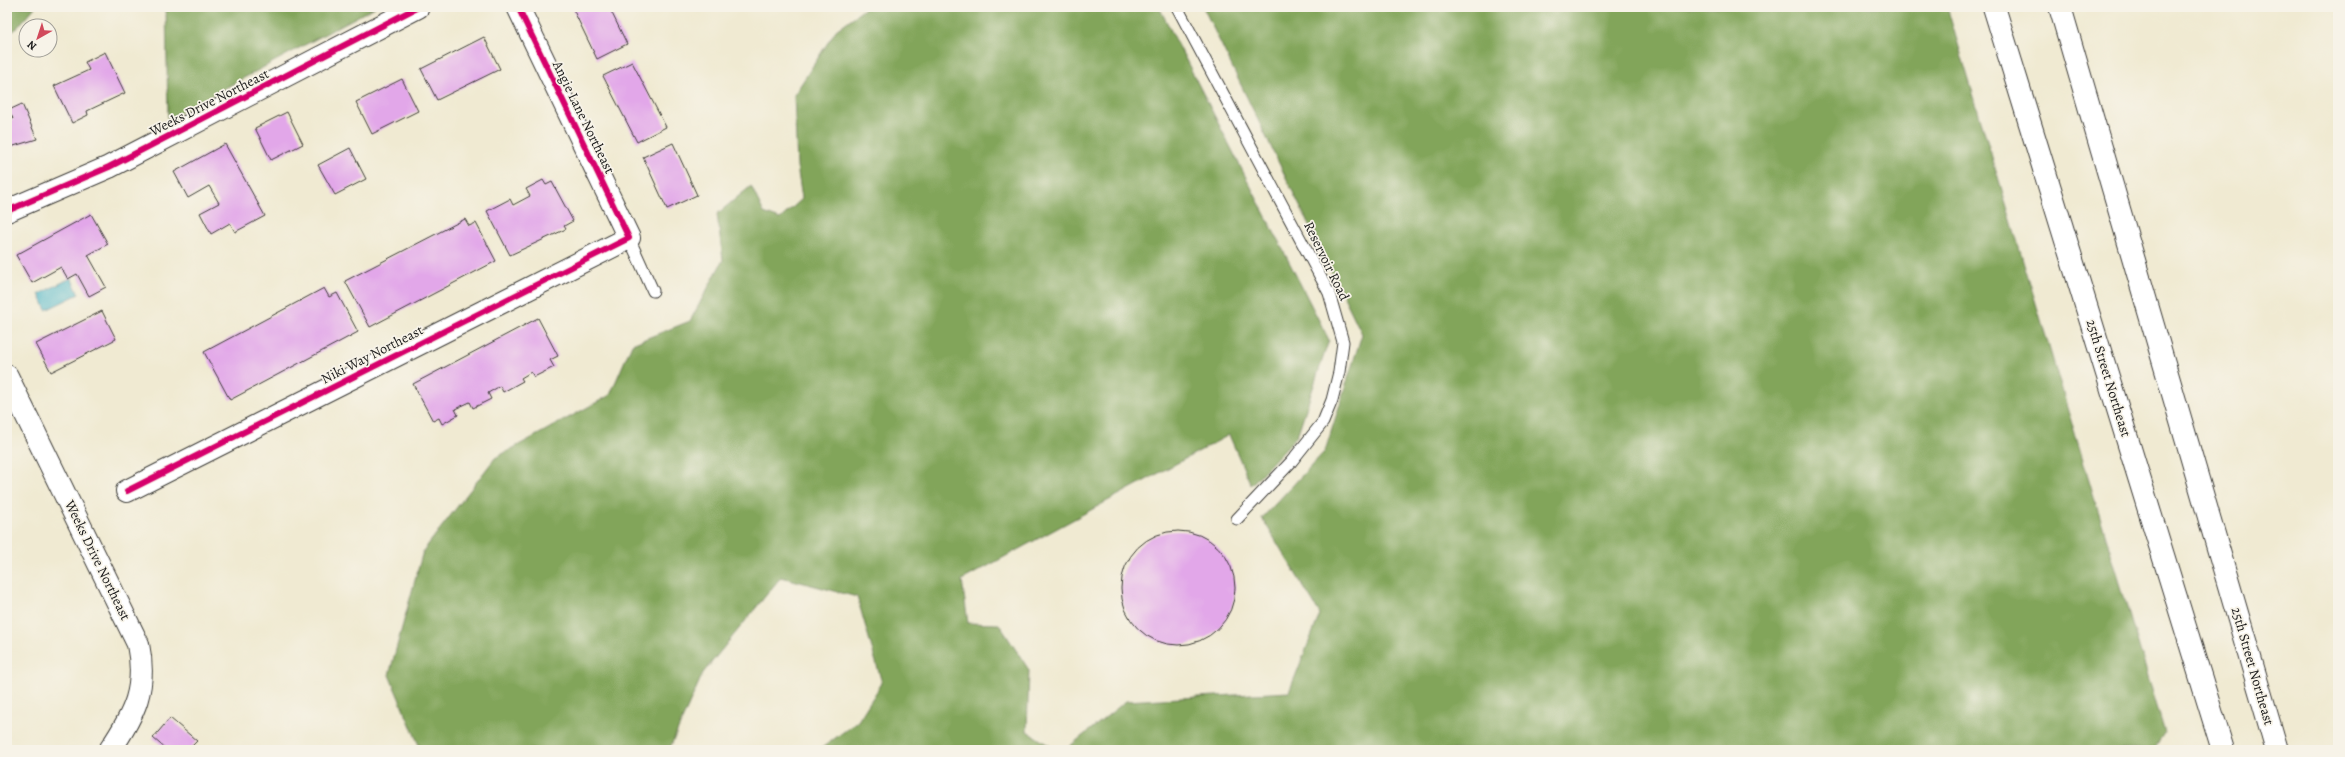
<svg xmlns="http://www.w3.org/2000/svg" width="2345" height="757" font-family="Alegreya,serif">
<style>
.forest{fill:#82a55a;stroke:#4f603b}
.water{fill:#47b3c5;stroke:#326870}
.building{fill:#e2a7e9}
.lines{fill:none;stroke-linecap:round;stroke-linejoin:round}
.lane-casing{stroke:#3c3b37;stroke-width:13}
.street-casing{stroke:#3c3b37;stroke-width:24}
.highway-casing{stroke:#3c3b37;stroke-width:24}
.lane{stroke:#fff;stroke-width:11}
.street{stroke:#fff;stroke-width:22}
.highway{stroke:#fff;stroke-width:22}
.cycleway-casing{stroke:#f7f3e8;stroke-width:8}
.cycleway{stroke:#d6006c;stroke-width:6}
.labels{text-anchor:middle;stroke-width:3.5;stroke-linejoin:round;paint-order:stroke}
.street-label{font-size:14px;fill:#1c1c1c;stroke:#f7f3e8}
</style>
<rect width="100%" height="100%" fill="#f7f3e8"/>
<filter id="ink" filterUnits="userSpaceOnUse"><feTurbulence type="fractalNoise" baseFrequency=".025" numOctaves="2"/><feDisplacementMap in="SourceGraphic" scale="8" xChannelSelector="R" yChannelSelector="G"/><feConvolveMatrix kernelMatrix="1 2 1 2 8 2 1 2 1" color-interpolation-filters="sRGB"/></filter>
<filter id="wash" filterUnits="userSpaceOnUse"><feTurbulence type="fractalNoise" baseFrequency=".012" numOctaves="4" result="noise"/><feDisplacementMap in="SourceGraphic" scale="16" xChannelSelector="R" yChannelSelector="G"/><feGaussianBlur stdDeviation="0.9" result="paint"/><feColorMatrix in="noise" values="0 0 0 0 0 0 0 0 0 0 0 0 0 0 0 0 0 1.4 0 .05"/><feComposite in="paint" operator="in"/></filter>
<g filter="url(#wash)">
<rect width="100%" height="100%" fill="#f0ead2"/>
<g class="forest">
<polygon points="7,7 35,7 16,29 7,35"/>
<polygon points="166,7 375,7 168,119"/>
<polygon points="867,7 1159,7 1329,340 1297,436 1251,485 1229,435 962,580 968,623 999,624 1029,670 1027,731 1056,750 819,750 858,721 882,683 857,597 781,577 703,673 669,750 421,750 389,675 423,551 495,458 610,395 632,344 690,321 723,260 717,214 751,186 764,213 780,219 802,199 797,166 794,95 836,30"/>
<polygon points="1203,7 1947,7 2165,733 2153,750 1065,750 1126,701 1289,692 1320,614 1262,518 1325,451 1362,334"/>
</g>
<polygon class="water" points="71,278 79,294 46,310 39,294"/>
<g id="blocks">
<g class="building">
<polygon points="572,7 609,7 627,44 597,59"/>
<polygon points="484,37 500,69 437,100 421,69"/>
<polygon points="105,52 125,93 87,111 88,115 72,123 54,86 89,70 85,62"/>
<polygon points="632,62 666,127 637,142 603,76"/>
<polygon points="402,79 418,111 372,134 356,102"/>
<polygon points="22,104 37,139 7,148 7,122 13,119 9,110"/>
<polygon points="287,112 303,144 271,160 255,128"/>
<polygon points="673,143 697,195 667,209 643,157"/>
<polygon points="225,144 265,216 235,232 230,223 211,234 200,213 219,203 209,186 188,198 174,172"/>
<polygon points="350,148 366,179 335,195 318,165"/>
<polygon points="543,180 546,185 552,182 573,221 564,226 566,229 510,255 487,211 510,199 513,205 530,196 526,189"/>
<polygon points="91,214 108,244 88,255 106,287 89,296 77,274 68,279 61,267 32,283 16,255"/>
<polygon points="465,219 469,226 476,223 496,261 370,327 345,281"/>
<polygon points="324,288 329,297 337,293 358,332 230,400 204,352"/>
<polygon points="102,311 116,339 51,372 36,344"/>
<polygon points="538,318 558,356 550,360 554,367 534,377 531,372 521,378 523,381 503,392 500,386 488,393 491,399 473,408 470,402 455,409 458,415 442,424 439,418 433,421 413,384"/>
<circle cx="1178" cy="588" r="57"/>
<polygon points="170,718 197,741 192,746 196,750 167,750 153,738"/>
</g>
</g>
</g>
<g filter="url(#ink)">
<use href="#blocks" fill-opacity="0" stroke="#3c3b37" stroke-width="1"/>
<g class="lines">
<defs>
<g id="lane">
<polyline points="1177,7 1329,293 1343,342 1339,372 1332,400 1323,422 1291,462 1237,519"/>
<polyline points="629,238 653,291"/>
</g>
<g id="street">
<polyline points="7,211 109,167 418,7"/>
<path d="M7 376 138 644C147 688 135 713 110 750"/>
<polyline points="127,491 629,238 518,7"/>
</g>
<g id="highway">
<polyline points="1994,7 2223,750"/>
<polyline points="2060,7 2277,750"/>
</g>
</defs>
<use href="#lane" class="lane-casing"/>
<use href="#street" class="street-casing"/>
<use href="#highway" class="highway-casing"/>
<use href="#lane" class="lane"/>
<use href="#street" class="street"/>
<use href="#highway" class="highway"/>
<defs>
<g id="cycleway">
<polyline points="7,211 109,167 418,7"/>
<polyline points="127,491 629,238 518,7"/>
</g>
</defs>
<use href="#cycleway" class="cycleway-casing"/>
<use href="#cycleway" class="cycleway"/>
</g>
</g>
<g class="labels">
<g class="street-label">
<text transform="translate(209 102) rotate(-27)" y="5">Weeks Drive Northeast</text>
<text transform="translate(584 117) rotate(64)" y="5">Angie Lane Northeast</text>
<text transform="translate(1327 261) rotate(64)" y="5">Reservoir Road</text>
<text transform="translate(372 354) rotate(-27)" y="5">Niki Way Northeast</text>
<text transform="translate(2109 378) rotate(73)" y="5">25th Street Northeast</text>
<text transform="translate(98 560) rotate(64)" y="5">Weeks Drive Northeast</text>
<text transform="translate(2253 666) rotate(74)" y="5">25th Street Northeast</text>
</g>
</g>
<rect width="2345" height="757" fill="none" stroke="#f7f3e8" stroke-width="24"/>
<g transform="translate(38 38) rotate(219)"><circle r="19" fill="#f7f3e8" stroke="#9f9d96"/>
<path d="M0-3L7 15L0 10L-7 15Z" fill="#d1495b"/>
<text y="-6" font-size="11" font-weight="bold" text-anchor="middle" fill="#1c1c1c">N</text>
</g>
</svg>
